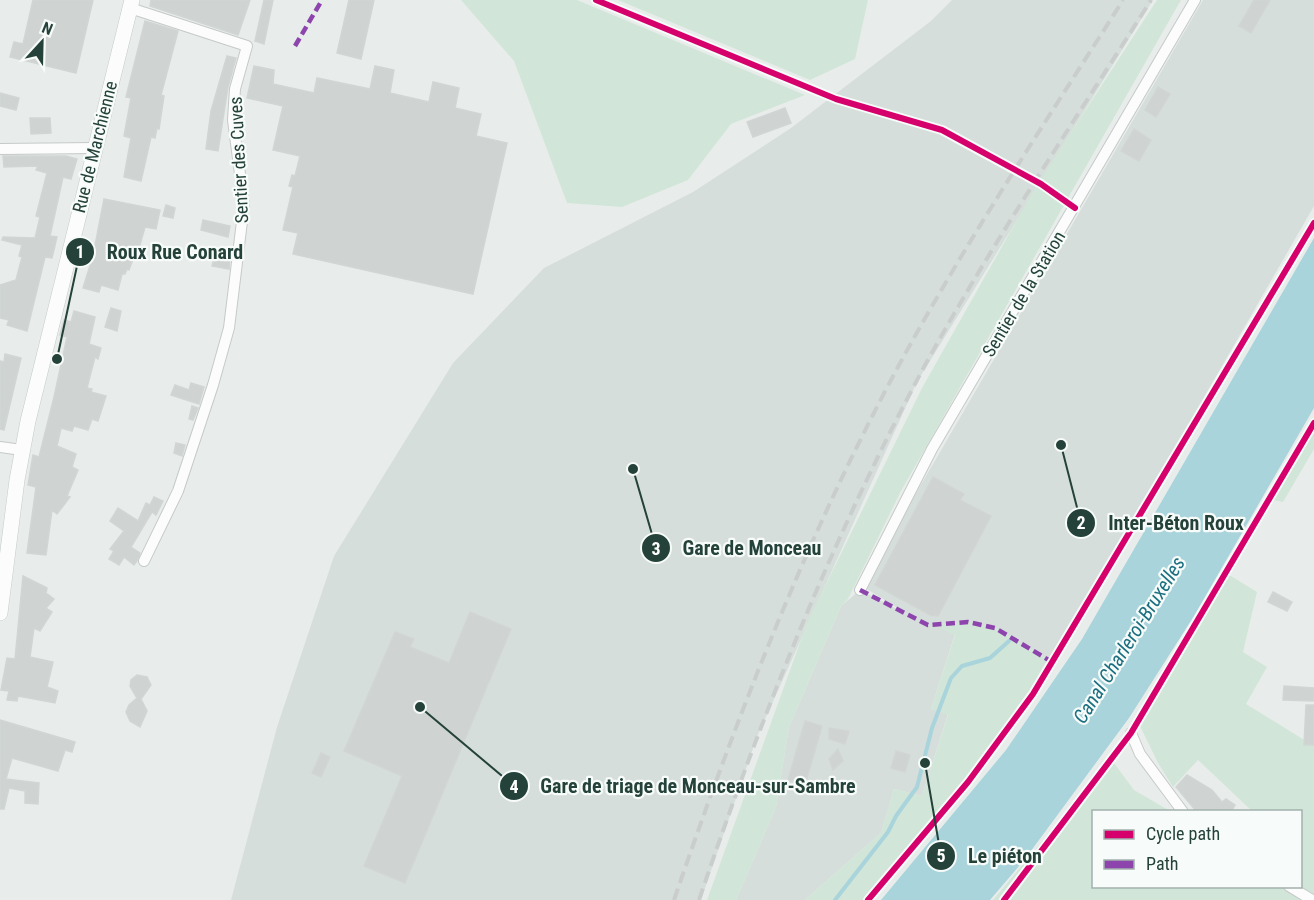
<svg xmlns="http://www.w3.org/2000/svg" width="1314" height="900" font-family="'Roboto Condensed',sans-serif">
<style>
.built{fill:#d6dedb}
.green{fill:#d1e6d8}
.water{fill:#a9d4db}
.lines{fill:none;stroke-linecap:round;stroke-linejoin:round}
.stream{stroke:#a9d4db;stroke-width:4}
.building{fill:#cfd4d2;stroke:#d1d6d4;stroke-width:1.5}
.street-casing{stroke:#c5cac8;stroke-width:12}
.secondary-casing{stroke:#c3cbc8;stroke-width:16}
.street{stroke:#fcfcfc;stroke-width:10}
.secondary{stroke:#fcfcfc;stroke-width:15}
.rail{stroke:#c9cdcc;stroke-width:4;stroke-dasharray:12 6;stroke-linecap:butt}
.quiet{stroke:#8e44ad;stroke-width:4.5;stroke-dasharray:9 4.5;stroke-linecap:butt}
.cycleway-casing{stroke:#f7fbf9;stroke-width:10}
.cycleway{stroke:#d6006c;stroke-width:6}
.labels{text-anchor:middle;stroke-width:4.5;stroke-linejoin:round;paint-order:stroke}
.street-label{font-size:18px;fill:#24423a;stroke:#f7fbf9}
.water-label{font-size:20px;font-style:italic;fill:#1c6f80;stroke:#f7fbf9}
.leader{fill:none;stroke:#24423a;stroke-width:2}
.callout-dot{fill:#24423a;stroke:#f7fbf9;stroke-width:2}
.mark-label{font-size:18px;text-anchor:middle;font-weight:bold;fill:#fff}
.callout-label{font-size:20px;text-anchor:middle;font-weight:bold;fill:#24423a;stroke:#f7fbf9;stroke-width:4.5;stroke-linejoin:round;paint-order:stroke}
</style>
<rect width="100%" height="100%" fill="#e8edeb"/>
<g class="built">
<polygon points="952,0 1153,0 917,382 757,737 701,900 231,900 277,727 334,556 453,363 544,268 693,192 791,128 931,21"/>
<polygon points="1203,0 1314,0 1314,206 1052,662 995,628 935,624 955,634 931,709 948,714 922,796 894,789 881,833 805,900 736,900 776,807 789,727 841,606 860,590 907,614 862,586"/>
</g>
<g class="green">
<polygon points="461,0 577,0 805,95 731,124 688,180 622,207 567,203 514,61"/>
<polygon points="618,0 868,0 855,59 810,80"/>
<polygon points="1157,0 1181,0 901,491 848,599 841,606 789,727 776,807 736,900 707,900 807,623 922,388 1035,188"/>
<polygon points="1314,422 1314,449 1283,502 1269,499"/>
<polygon points="1226,573 1257,592 1243,652 1267,667 1246,704 1314,746 1314,900 1292,887 1300,886 1300,812 1252,811 1198,760 1173,787 1158,763 1138,722"/>
<polygon points="968,622 995,628 1052,662 935,822 868,900 805,900 881,833 894,789 922,796 948,715 931,709 955,635 933,624"/>
<polygon points="1111,759 1134,790 1170,811 1094,812 1094,886 1285,887 1305,900 993,900"/>
</g>
<polygon class="water" points="1314,238 1314,408 1194,616 1129,718 1025,859 990,900 881,900 1006,750 1082,639"/>
<g class="lines">
<polyline class="stream" points="835,900 888,832 896,816 917,787 932,728 951,678 962,666 990,658 1009,641"/>
</g>
<g class="building">
<polygon points="33,0 93,0 76,73 10,57 14,42 23,44"/>
<polygon points="151,0 250,0 238,35 150,6"/>
<polygon points="264,0 273,0 264,44 255,41"/>
<polygon points="349,0 374,0 361,59 337,53"/>
<polygon points="1254,0 1270,0 1251,33 1239,26"/>
<polygon points="145,21 178,31 161,95 164,96 159,129 157,128 155,138 151,137 141,181 124,177 131,138 124,136 131,98 126,97"/>
<polygon points="227,56 236,58 228,87 218,151 206,149 211,111"/>
<polygon points="254,66 274,70 273,84 314,93 317,78 370,89 375,66 394,70 390,93 429,102 433,82 459,88 455,108 481,114 476,136 507,143 473,294 293,254 298,233 283,230 293,187 289,186 292,175 295,176 300,156 273,150 283,106 247,98"/>
<polygon points="1158,87 1170,94 1156,117 1145,110"/>
<polygon points="0,93 19,98 16,110 0,106"/>
<polygon points="785,108 791,123 753,137 747,122"/>
<polygon points="30,118 50,118 51,133 31,134"/>
<polygon points="1134,129 1151,140 1139,161 1121,151"/>
<polygon points="3,156 66,156 77,159 71,179 63,177 50,236 57,237 52,258 45,257 27,331 7,325 9,320 0,318 0,285 16,280 22,257 19,256 22,245 2,240 3,237 35,238 40,217 36,216 47,173 36,170 38,166 4,167"/>
<polygon points="104,199 160,210 156,229 145,227 138,252 136,251 129,270 127,269 125,274 122,274 118,290 101,285 99,292 83,288 93,256"/>
<polygon points="166,205 175,208 173,218 163,216"/>
<polygon points="203,220 230,226 228,237 201,230"/>
<polygon points="230,255 229,269 212,266 215,256"/>
<polygon points="111,308 121,311 117,331 105,327"/>
<polygon points="74,311 95,317 89,344 101,348 98,359 95,357 87,388 92,389 91,392 106,396 98,421 92,419 88,430 74,426 72,431 61,428 57,446 76,454 72,467 78,470 67,496 70,497 57,514 52,510 46,555 27,553 36,487 28,485 33,455 39,457 54,397 67,337 60,335 64,320 71,322"/>
<polygon points="5,354 21,358 4,430 0,429 0,361 4,362"/>
<polygon points="191,383 204,387 199,404 171,395 175,385 189,390"/>
<polygon points="192,406 198,408 193,420 189,419"/>
<polygon points="176,443 185,445 182,456 174,453"/>
<polygon points="933,477 964,494 960,500 991,516 938,616 930,615 875,585"/>
<polygon points="154,497 163,501 156,515 152,512 131,547 140,553 137,561 134,565 124,557 119,565 109,559 114,551 110,549 124,531 110,521 118,508 138,521 146,503 150,505"/>
<polygon points="23,576 47,588 46,593 54,599 46,608 52,612 40,631 34,628 30,657 53,662 47,687 58,691 55,703 18,696 17,701 7,700 9,691 1,690 7,658 15,659"/>
<polygon points="1273,592 1292,602 1287,611 1268,602"/>
<polygon points="470,612 511,629 405,883 364,866 402,776 344,751 395,632 414,639 410,647 449,663"/>
<polygon points="137,675 147,677 151,685 141,699 147,711 140,727 130,721 126,712 129,705 137,698 130,686 131,680"/>
<polygon points="1284,686 1314,688 1314,701 1283,700"/>
<polygon points="1306,705 1314,705 1314,745 1304,745"/>
<polygon points="0,720 75,742 72,752 65,750 58,771 12,758 6,779 39,783 38,804 25,803 25,791 9,788 4,809 0,809"/>
<polygon points="805,721 822,726 805,785 788,780"/>
<polygon points="829,728 849,731 845,744 829,739"/>
<polygon points="838,749 843,761 833,770 829,759"/>
<polygon points="896,751 910,755 905,772 891,768"/>
<polygon points="321,753 330,757 321,777 312,773"/>
<polygon points="1187,775 1212,790 1222,802 1226,799 1235,805 1231,812 1197,812 1176,787"/>
</g>
<g class="lines">
<defs>
<g id="street">
<polyline points="130,8 247,46 235,89 233,120 244,205 229,328 213,385 178,491 144,561"/>
<polyline points="0,149 94,148"/>
<polyline points="0,447 22,450"/>
<polyline points="860,590 932,449 1195,0"/>
<polyline points="1131,733 1140,754 1183,812"/>
<polyline points="1289,886 1312,900"/>
</g>
<polyline id="secondary" points="0,613 17,480 28,421 132,0"/>
</defs>
<use href="#street" class="street-casing"/>
<use href="#secondary" class="secondary-casing"/>
<use href="#street" class="street"/>
<use href="#secondary" class="secondary"/>
<g class="rail">
<path d="M674 900C738 713 810 528 905 354 972 232 1049 117 1123 0"/>
<path d="M699 900C761 717 832 538 924 367 993 241 1074 122 1151 0"/>
</g>
<g class="quiet">
<polyline points="295,46 322,0"/>
<polyline points="860,590 928,625 968,622 995,628 1052,662"/>
</g>
<defs>
<g id="cycleway">
<polyline points="596,0 836,99 942,130 1041,184 1075,208"/>
<polyline points="868,900 968,782 1033,694 1314,223"/>
<polyline points="1004,900 1131,733 1314,423"/>
</g>
</defs>
<use href="#cycleway" class="cycleway-casing"/>
<use href="#cycleway" class="cycleway"/>
</g>
<g class="labels">
<g class="street-label">
<text transform="translate(95 147) rotate(-76)" y="6">Rue de Marchienne</text>
<text transform="translate(239 160) rotate(-93)" y="6">Sentier des Cuves</text>
<text transform="translate(1024 294) rotate(-59)" y="6">Sentier de la Station</text>
</g>
<g class="water-label">
<text transform="translate(1129 640) rotate(-58)" y="7">Canal Charleroi-Bruxelles</text>
</g>
</g>
<path class="leader" d="M57 359L80 252M1061 445L1081 523M633 469L656 548M420 707L514 786M925 763L941 856"/>
<g class="callout-dot">
<circle cx="57" cy="359" r="6"/>
<circle cx="1061" cy="445" r="6"/>
<circle cx="633" cy="469" r="6"/>
<circle cx="420" cy="707" r="6"/>
<circle cx="925" cy="763" r="6"/>
<circle cx="80" cy="252" r="15"/>
<circle cx="1081" cy="523" r="15"/>
<circle cx="656" cy="548" r="15"/>
<circle cx="514" cy="786" r="15"/>
<circle cx="941" cy="856" r="15"/>
</g>
<g class="mark-label">
<text x="80" y="258">1</text>
<text x="1081" y="529">2</text>
<text x="656" y="555">3</text>
<text x="514" y="793">4</text>
<text x="941" y="862">5</text>
</g>
<g class="callout-label">
<text x="175" y="259">Roux Rue Conard</text>
<text x="1176" y="530">Inter-Béton Roux</text>
<text x="752" y="555">Gare de Monceau</text>
<text x="698" y="793">Gare de triage de Monceau-sur-Sambre</text>
<text x="1005" y="863">Le piéton</text>
</g>
<rect x="1092" y="810" width="210" height="78" fill="#f7fbf9" stroke="#a3b1ad" stroke-width="1.5"/>
<rect x="1104" y="830" width="30" height="9" fill="#d6006c" stroke="#a3b1ad" stroke-width="1.5"/>
<text x="1146" y="840" font-size="18" fill="#24423a">Cycle path</text>
<rect x="1104" y="860" width="30" height="9" fill="#8e44ad" stroke="#a3b1ad" stroke-width="1.5"/>
<text x="1146" y="870" font-size="18" fill="#24423a">Path</text>
<g transform="translate(42 42) rotate(22)" stroke="#f7fbf9" stroke-width="4.5" paint-order="stroke">
<path d="M0-4.5L10 22L0 15L-10 22Z" fill="#24423a"/>
<text y="-9" font-size="16" font-weight="bold" text-anchor="middle" fill="#24423a">N</text>
</g>
</svg>
